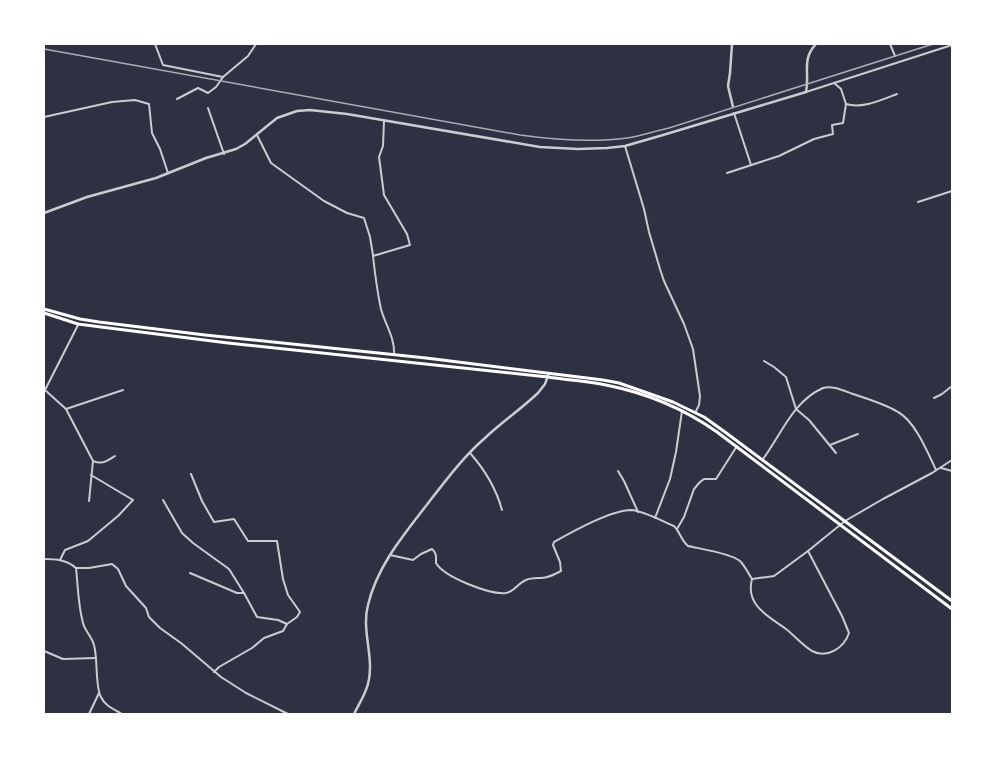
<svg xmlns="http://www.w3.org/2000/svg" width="996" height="758" font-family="Cabin,sans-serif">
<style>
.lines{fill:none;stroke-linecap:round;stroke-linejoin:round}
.minor{stroke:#caccd0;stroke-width:2}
.tertiary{stroke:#caccd0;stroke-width:2.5}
.secondary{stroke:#fff;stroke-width:3}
.rail{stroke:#abadb3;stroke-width:1.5}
</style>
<rect width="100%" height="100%" fill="#2d3142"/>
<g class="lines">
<g class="minor">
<polyline points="155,44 163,65 223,77"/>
<polyline points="890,44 895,56"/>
<path d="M834 83 841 89 846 104C862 109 881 100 897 94"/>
<polyline points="806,92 952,45"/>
<polyline points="177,99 198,88 208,93 216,87 223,77 248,56 256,44"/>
<polyline points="208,108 224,154"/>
<polyline points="734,113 751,165"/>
<polyline points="44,117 112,102 135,100 149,104 152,133 160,149 168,173"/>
<path d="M384 121 383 146 379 157 384 195 407 234 410 245 373 256C375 274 377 291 381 309 385 324 395 338 394 354"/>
<polyline points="257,135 271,163 324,201 347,213 364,218 370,237 373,255"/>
<polyline points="625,146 644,209 649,232 660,269 664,281 684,324 693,349 700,396 699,405 695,413"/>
<polyline points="727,173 779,156 814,139 833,134 832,125 843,123 846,104"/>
<polyline points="918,202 952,191"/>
<path d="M78 325 45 390 66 409 93 461C102 465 107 461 115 456"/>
<polyline points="952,351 952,355"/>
<polyline points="764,361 774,367 786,377 796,409 809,420 836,453"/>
<polyline points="934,398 942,394 952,386"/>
<polyline points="66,409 123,390"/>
<polyline points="830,445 858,434"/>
<path d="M470 453C485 470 496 488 502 510"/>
<path d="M763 459C781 435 793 401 823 388 833 385 844 391 853 394 868 399 885 404 898 412 915 421 928 453 936 470"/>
<polyline points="941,468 952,471"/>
<polyline points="618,471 624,481 638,512"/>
<polyline points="191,474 202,501 214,522 234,519 248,541 277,541 283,579 288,595 300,612 297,617 287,624 283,631 264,638 252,648 219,667 214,672"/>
<polyline points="163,500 182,533 193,543 229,569 244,593 257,617 278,620 287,624"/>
<polyline points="89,501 93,461"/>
<polyline points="655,518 670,479 676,452 682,411"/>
<polyline points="677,529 684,517 694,489 700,482 704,479 716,479 737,446"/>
<path d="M390 555 413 560 421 554 432 549C437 553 436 558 436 563 444 577 490 595 506 593 514 592 518 583 526 580 533 577 541 579 547 577 552 576 557 573 561 571L560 562 553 545 554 542C572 532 611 510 631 510 644 511 662 521 674 526 680 532 681 540 688 546 701 549 730 553 740 561 745 566 748 573 752 579 745 605 768 616 786 629 795 636 802 645 812 651 827 659 844 648 849 633L842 616 808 551"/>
<path d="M44 559C56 559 67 560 76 568 78 586 78 605 83 623 85 631 92 637 94 645 98 659 95 687 101 697 105 706 114 709 122 714"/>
<polyline points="60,560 65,550 88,541 118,516 133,500 91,475"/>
<polyline points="76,568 89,568 112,564 118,569 126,586 146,608 149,617 160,628 181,643 221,677 246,693 288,714"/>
<polyline points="190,573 237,593 244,593"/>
<polyline points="752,579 774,576 808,551 845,521 883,499 932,473 952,460"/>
<polyline points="44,651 63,659 96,658"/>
<polyline points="89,714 99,693"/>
</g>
<g class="tertiary">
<polyline points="732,44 730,73 728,86 733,107"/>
<path d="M44 213 87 197 156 178 206 158 236 149 245 144 277 118 297 111 310 110 347 114 540 147 578 149 607 148 625 146 663 135 806 92C810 73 801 60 816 44"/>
<path d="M354 714C359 704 365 695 368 684 375 658 361 631 368 605 377 566 405 533 429 502 446 480 464 456 485 438 502 422 521 409 538 393L545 384 549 373"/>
</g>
<g class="secondary">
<polyline points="44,309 80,319 99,322 205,335 426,358 603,380 619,383 673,402 704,417 725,432 952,601"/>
<path d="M44 313 78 324 101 327 228 343 548 377C567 380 587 381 606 385 646 393 683 408 717 432L952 609"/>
</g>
<path class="rail" d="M44 49 520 135C556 140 591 143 627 138 641 136 655 131 669 128L933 44"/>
</g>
<rect width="996" height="758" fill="none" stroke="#ffffff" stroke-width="90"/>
</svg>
